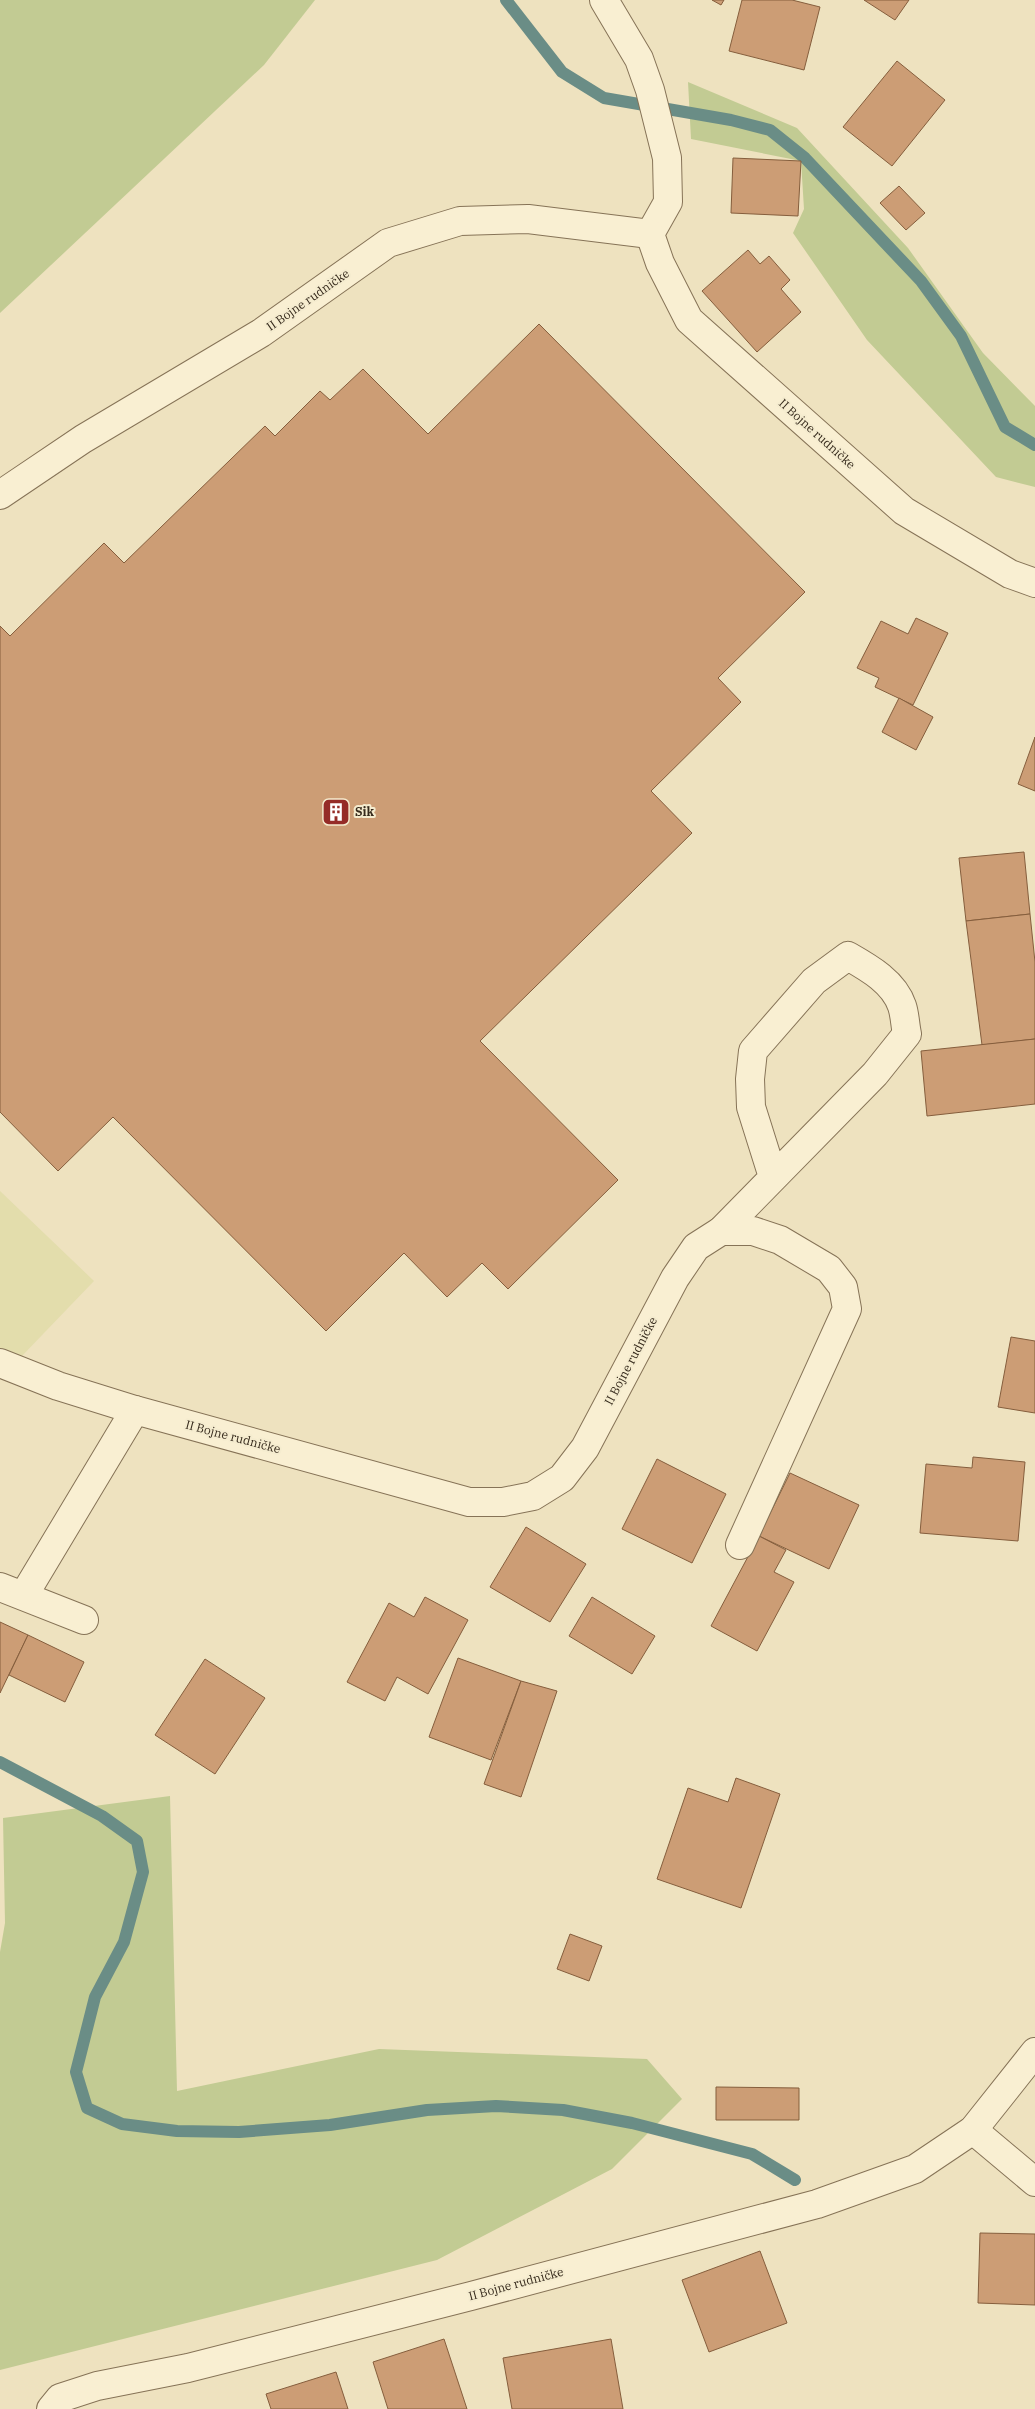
<svg xmlns="http://www.w3.org/2000/svg" width="1035" height="2409" font-family="'IBM Plex Serif',serif">
<style>
.farmland{fill:#e3ddac}
.green{fill:#c2cb93}
.lines{fill:none;stroke-linecap:round;stroke-linejoin:round}
.stream{stroke:#6a8d86;stroke-width:12}
.building{fill:#cc9d75;stroke:#855e3d}
.minor-casing{stroke:#867357;stroke-width:30}
.minor{stroke:#f9efd2;stroke-width:28}
.labels{text-anchor:middle;stroke-width:4;stroke-linejoin:round;paint-order:stroke}
.street-label{font-size:12px;fill:#362a1c;stroke:#f5eccf}
.poi-label{font-size:12px;font-weight:bold;fill:#362a1c;stroke:#f5eccf;text-anchor:start}
</style>
<rect width="100%" height="100%" fill="#eee2bf"/>
<polygon class="farmland" points="0,1191 94,1281 20,1358 0,1353"/>
<g class="green">
<polygon points="0,0 315,0 264,65 0,313"/>
<polygon points="688,82 797,128 908,248 983,353 1035,406 1035,487 996,477 867,340 793,233 804,209 801,161 691,139"/>
<polygon points="170,1796 177,2091 379,2049 647,2059 682,2099 612,2169 437,2260 0,2370 0,1952 5,1923 3,1818"/>
</g>
<g class="lines">
<g class="stream">
<polyline points="506,0 562,72 604,98 731,120 770,130 805,158 921,281 961,336 1005,427 1035,445"/>
<polyline points="0,1762 102,1816 137,1841 143,1872 124,1942 95,1997 76,2072 87,2108 122,2124 177,2131 239,2132 330,2125 427,2110 496,2106 563,2110 632,2123 752,2154 795,2180"/>
</g>
</g>
<g class="building">
<polygon points="712,0 724,0 721,5"/>
<polygon points="742,0 792,0 820,7 804,70 729,51"/>
<polygon points="864,0 909,0 895,20"/>
<polygon points="897,61 945,100 892,166 843,127"/>
<polygon points="733,158 801,161 798,216 731,213"/>
<polygon points="899,186 925,213 906,230 880,203"/>
<polygon points="748,250 760,264 769,256 790,280 781,289 801,312 757,352 702,291"/>
<polygon points="539,324 805,592 718,678 741,702 651,791 692,833 480,1041 618,1180 508,1289 482,1263 447,1297 404,1253 326,1331 113,1117 58,1171 0,1112 0,626 10,636 104,543 124,563 265,426 275,436 320,391 330,400 363,369 428,434"/>
<polygon points="916,618 948,633 913,705 875,687 879,678 857,668 881,621 908,634"/>
<polygon points="899,698 933,717 916,750 882,732"/>
<polygon points="1035,737 1035,791 1018,784"/>
<polygon points="1024,852 1030,914 966,921 959,858"/>
<polygon points="1030,914 1035,962 1035,1039 982,1045 966,921"/>
<polygon points="1035,1039 1035,1104 927,1116 921,1051"/>
<polygon points="1011,1337 1035,1341 1035,1413 998,1407"/>
<polygon points="973,1457 1025,1462 1018,1541 920,1533 926,1464 972,1468"/>
<polygon points="657,1459 726,1494 692,1563 622,1529"/>
<polygon points="790,1473 859,1505 829,1569 759,1536"/>
<polygon points="526,1527 586,1564 550,1622 490,1587"/>
<polygon points="759,1536 786,1550 774,1572 794,1582 757,1651 711,1626"/>
<polygon points="425,1597 468,1620 428,1694 397,1677 385,1701 347,1682 389,1603 414,1617"/>
<polygon points="592,1597 655,1636 632,1674 569,1636"/>
<polygon points="0,1622 28,1635 0,1693"/>
<polygon points="28,1635 84,1662 65,1702 9,1675"/>
<polygon points="458,1658 521,1681 491,1760 429,1737"/>
<polygon points="205,1659 265,1698 215,1774 155,1735"/>
<polygon points="521,1681 557,1691 521,1797 484,1784"/>
<polygon points="736,1778 780,1794 741,1908 657,1879 688,1788 728,1802"/>
<polygon points="570,1934 602,1946 589,1981 557,1969"/>
<polygon points="716,2087 799,2088 799,2120 716,2120"/>
<polygon points="980,2233 1035,2234 1035,2305 978,2303"/>
<polygon points="760,2251 787,2323 709,2352 682,2280"/>
<polygon points="444,2339 467,2409 388,2409 373,2362"/>
<polygon points="611,2339 623,2409 512,2409 503,2358"/>
<polygon points="336,2372 348,2409 271,2409 266,2394"/>
</g>
<g class="lines">
<defs>
<g id="minor">
<polyline points="604,0 639,59 650,90 667,158 668,202 650,234 660,263 689,320 904,511 1010,574 1035,583"/>
<polyline points="0,495 83,439 261,333 388,243 460,221 528,219 650,234"/>
<path d="M721 1231 875 1074 907 1034C905 1025 905 1015 902 1006 894 982 869 968 848 956L814 981 753 1051 750 1079 751 1107 773 1177"/>
<polyline points="0,1363 58,1386 135,1410 469,1502 503,1502 533,1496 562,1478 585,1448 675,1278 696,1247 721,1231 753,1231 780,1240 829,1269 843,1287 847,1309 740,1545"/>
<polyline points="0,1587 84,1620"/>
<polyline points="24,1595 135,1410"/>
<polyline points="973,2130 1035,2182"/>
<polyline points="51,2409 60,2398 97,2386 188,2368 471,2296 817,2204 915,2169 973,2130 1035,2052"/>
</g>
</defs>
<use href="#minor" class="minor-casing"/>
<use href="#minor" class="minor"/>
</g>
<defs>
<symbol id="building-square" viewBox="-11 -11 22 22"><rect x="-9" y="-9" width="18" height="18" rx="4" fill="#952c27" stroke="#f5eccf"/><path d="M-4-6H4V6H1V3H-1V6H-4ZM-2.5-4.3h1.7v1.8h-1.7ZM.8-4.3h1.7v1.8H.8ZM-2.5-1h1.7V.8h-1.7ZM.8-1h1.7V.8H.8Z" fill="#fff"/></symbol>
</defs>
<g fill-rule="evenodd">
<use href="#building-square" x="320" y="796" width="32" height="32"/>
</g>
<g class="labels">
<g class="street-label">
<text transform="translate(308 300) rotate(-35)" y="4">II Bojne rudničke</text>
<text transform="translate(817 434) rotate(42)" y="4">II Bojne rudničke</text>
<text transform="translate(631 1361) rotate(-62)" y="4">II Bojne rudničke</text>
<text transform="translate(233 1437) rotate(15)" y="4">II Bojne rudničke</text>
<text transform="translate(516 2284) rotate(-15)" y="4">II Bojne rudničke</text>
</g>
<g class="poi-label">
<text x="355" y="816">Sik</text>
</g>
</g>
</svg>
